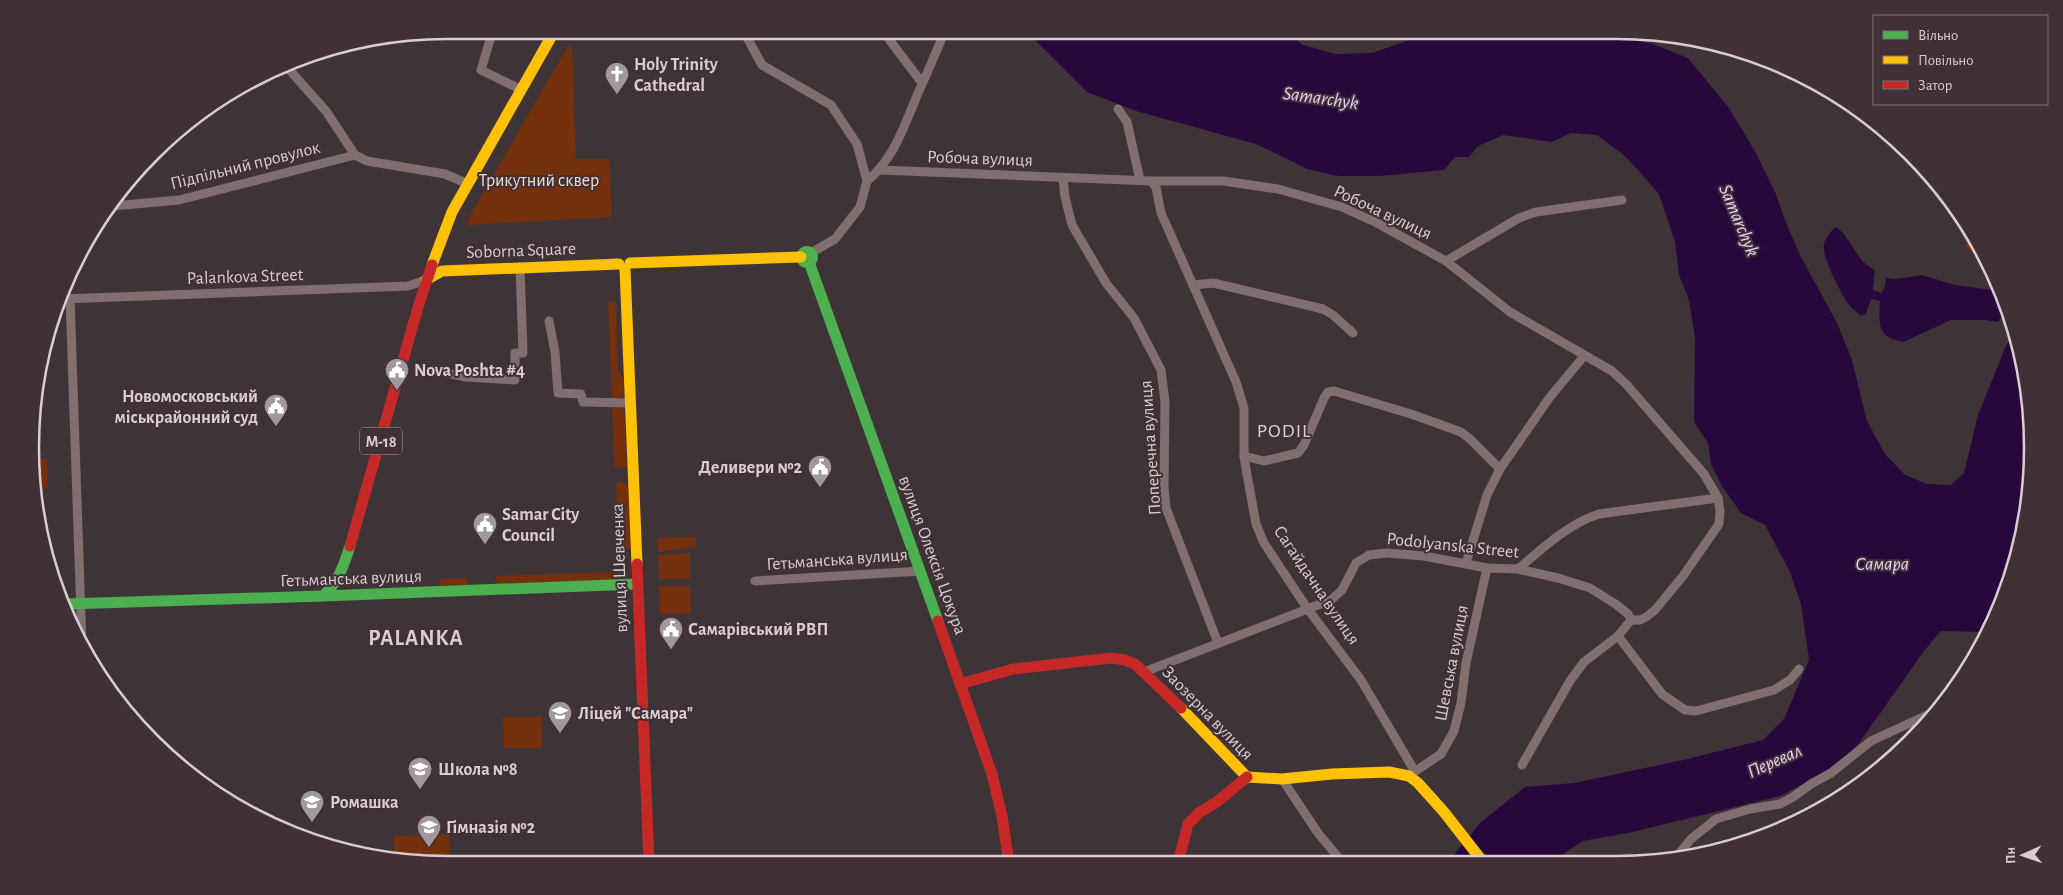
<svg xmlns="http://www.w3.org/2000/svg" width="2063" height="895" font-family="'Alegreya Sans',sans-serif">
<style>
.green{fill:#742f0d}
.water{fill:#28083c}
.lines{fill:none;stroke-linecap:round;stroke-linejoin:round}
.street{stroke:#816e6f;stroke-width:9}
.fast{stroke:#4caf50;stroke-width:11}
.slow{stroke:#ffc107;stroke-width:11}
.jam{stroke:#c62828;stroke-width:11}
.labels{text-anchor:middle;stroke-width:4;stroke-linejoin:round;paint-order:stroke}
.shield{fill:#413137;stroke:#ab9fa3;stroke-width:1}
.shield-label{font-size:16px;font-weight:bold;fill:#d8ced1}
.poi-label{font-size:18px;font-weight:bold;fill:#d8ced1;stroke:#413137;text-anchor:start}
.street-label{font-size:18px;fill:#d8ced1;stroke:#413137}
.park-label{font-size:18px;fill:#f3dad0;stroke:#413137}
.water-label{font-size:19px;font-style:italic;fill:#e6d0fb;stroke:#413137}
.quarter-label{font-size:20px;letter-spacing:1px;fill:#d8ced1;stroke:#413137}
.district-label{font-size:22px;font-weight:bold;letter-spacing:1px;fill:#d8ced1;stroke:#413137}
.rim{fill:none;stroke:#d8ced1;stroke-width:2.5}
</style>
<rect width="100%" height="100%" fill="#3e3438"/>
<g class="green">
<polygon points="568,46 572,46 576,159 609,159 612,217 468,225 468,219"/>
<polygon points="1972,233 1989,261 1964,247"/>
<polygon points="616,301 618,373 623,376 624,394 619,399 612,399 608,302"/>
<polygon points="615,406 622,406 624,410 627,467 615,468 612,408"/>
<polygon points="31,459 47,459 48,487 34,488"/>
<polygon points="616,482 622,482 630,487 632,547 620,554"/>
<polygon points="696,537 696,547 658,552 657,538"/>
<polygon points="690,553 690,579 659,579 658,555"/>
<polygon points="614,572 614,580 497,584 496,576"/>
<polygon points="467,578 467,585 440,585 439,579"/>
<polygon points="659,586 690,586 691,613 660,614"/>
<polygon points="503,717 541,717 542,748 504,748"/>
<polygon points="449,834 450,865 395,856 394,836"/>
</g>
<g class="water">
<polygon points="1025,30 1284,30 1303,45 1336,54 1372,53 1429,33 1448,33 1448,30 1586,30 1653,44 1688,58 1729,108 1756,153 1775,192 1787,225 1801,257 1837,323 1852,360 1867,421 1885,454 1905,475 1927,484 1951,485 1964,473 1978,415 2005,348 2015,330 2019,340 2032,420 2029,502 2011,582 2002,598 1991,610 1995,611 1984,632 1941,631 1924,651 1859,743 1836,767 1780,796 1633,832 1583,841 1551,862 1448,862 1481,822 1525,787 1574,783 1683,760 1763,740 1784,719 1809,660 1801,604 1790,572 1765,525 1741,513 1722,486 1711,464 1708,443 1694,422 1695,337 1689,300 1679,275 1675,242 1659,194 1626,157 1597,135 1571,133 1551,142 1503,135 1478,146 1469,157 1455,157 1444,170 1380,176 1338,176 1307,169 1256,144 1136,111 1087,92"/>
<path d="M1836 227C1853 239 1855 261 1875 270L1873 290 1882 293 1885 286 1886 278 1896 279 1922 275 1955 285 1992 290 2002 296 2007 308 1998 322 1985 320H1951L1903 342C1876 337 1879 323 1880 301L1871 299 1866 313 1862 316C1858 313 1853 310 1850 306 1842 296 1825 263 1824 250 1822 241 1830 232 1836 227Z"/>
</g>
<g class="lines">
<g class="street">
<polyline points="493,30 481,70 522,90"/>
<polyline points="743,30 762,65 831,105 857,144 867,181 860,207 835,239 811,253"/>
<polyline points="882,30 922,83"/>
<polyline points="285,65 326,111 355,155 367,161 445,174 468,184"/>
<polyline points="1118,109 1127,122 1140,180"/>
<polyline points="880,170 1151,181 1223,181 1278,189 1342,207 1377,223 1446,261 1510,312 1612,371 1626,384 1704,474 1718,498 1720,511 1719,524 1683,576 1655,610 1646,617 1640,620 1631,620"/>
<polyline points="1063,178 1065,197 1072,225 1106,283 1134,318 1161,370 1165,402 1164,487 1166,508 1218,643"/>
<path d="M867 181C895 158 905 123 919 91 928 71 937 51 945 30"/>
<polyline points="1151,181 1156,187 1161,213 1236,382 1244,408 1244,456 1246,469 1256,524 1264,543 1307,608 1361,680 1414,770"/>
<polyline points="113,206 179,200 355,155"/>
<polyline points="1446,261 1519,218 1536,212 1622,200"/>
<polyline points="1194,285 1213,283 1323,309 1333,315 1353,333"/>
<polyline points="70,298 82,645"/>
<polyline points="63,299 408,286 426,280"/>
<polyline points="549,321 555,352 558,393 581,394 583,402 630,403"/>
<polyline points="447,373 466,377 515,380 515,353 523,353 520,267"/>
<polyline points="1244,456 1264,461 1298,453 1304,445 1324,398 1328,392 1334,391 1411,414 1461,432 1470,439 1500,469"/>
<polyline points="1466,563 1487,495 1500,469 1550,397 1584,356"/>
<path d="M1518 569C1543 548 1568 524 1599 514L1718 498"/>
<polyline points="755,581 921,571"/>
<polyline points="1618,636 1662,694 1685,710 1696,711 1774,690 1790,680 1799,669"/>
<polyline points="1144,672 1331,600 1342,590 1356,563 1369,555 1387,553 1424,556 1487,568 1518,569 1558,578 1590,588 1617,605 1628,614 1631,620"/>
<polyline points="1522,765 1570,681 1584,662 1618,636 1631,620"/>
<polyline points="1411,774 1441,754 1454,731 1461,703 1466,663 1487,568"/>
<polyline points="1282,779 1318,833 1342,862"/>
<polyline points="1673,861 1691,839 1716,819 1750,809 1780,804 1793,797 1811,784 1831,773 1871,741 1938,710"/>
</g>
<g class="fast">
<circle cx="807" cy="257" r="5.5"/>
<polyline points="809,262 938,621"/>
<polyline points="323,596 637,584"/>
<path d="M66 604 323 596C338 583 344 565 350 546"/>
</g>
<g class="slow">
<polyline points="630,263 801,257"/>
<polyline points="432,265 452,212 555,30"/>
<polyline points="625,269 637,564"/>
<polyline points="426,280 442,271 619,264"/>
<polyline points="1181,708 1247,777"/>
<polyline points="1247,777 1282,779 1332,774 1389,772 1409,776 1418,783 1444,812 1483,862"/>
</g>
<g class="jam">
<polyline points="350,546 419,304 432,265"/>
<polyline points="637,564 649,864"/>
<polyline points="938,621 992,774 1002,816 1009,863"/>
<polyline points="960,684 1013,669 1111,658 1125,660 1135,664 1181,708"/>
<polyline points="1178,863 1188,824 1199,813 1218,801 1247,777"/>
</g>
</g>
<defs>
<symbol id="church-pin" viewBox="-11 -11 22 30"><path d="M0 17L-7.5 6A9.5 9.5 0 1 1 7.5 6Z" fill="#a2989b" stroke="#413137"/><path d="M-1.2-6h2.4v3.5h3.3v2.4h-3.3V6h-2.4V-.1h-3.3v-2.4h3.3Z" fill="#fff"/></symbol>
<symbol id="civic-pin" viewBox="-11 -11 22 30"><path d="M0 17L-7.5 6A9.5 9.5 0 1 1 7.5 6Z" fill="#a2989b" stroke="#413137"/><path d="M-.6-6.5H3V-4.5H.6V-3L4-1V1h2V6H-6V1h2V-1L-.6-3ZM-1.2 2.5V6h2.4V2.5Z" fill="#fff"/></symbol>
<symbol id="school-pin" viewBox="-11 -11 22 30"><path d="M0 17L-7.5 6A9.5 9.5 0 1 1 7.5 6Z" fill="#a2989b" stroke="#413137"/><path d="M0-5L7-2L0 1L-7-2ZM-4 1L0 2.5L4 1V4Q0 6-4 4Z" fill="#fff"/></symbol>
</defs>
<g fill-rule="evenodd">
<use href="#church-pin" x="603" y="60" width="28" height="38"/>
<use href="#civic-pin" x="383" y="356" width="28" height="38"/>
<use href="#civic-pin" x="262" y="392" width="28" height="38"/>
<use href="#civic-pin" x="806" y="453" width="28" height="38"/>
<use href="#civic-pin" x="471" y="510" width="28" height="38"/>
<use href="#civic-pin" x="657" y="615" width="28" height="38"/>
<use href="#school-pin" x="546" y="699" width="28" height="38"/>
<use href="#school-pin" x="406" y="755" width="28" height="38"/>
<use href="#school-pin" x="298" y="788" width="28" height="38"/>
<use href="#school-pin" x="415" y="813" width="28" height="38"/>
</g>
<g class="labels">
<rect class="shield" x="360" y="427.5" width="42" height="27" rx="4"/>
<g class="shield-label">
<text x="381" y="447">М-18</text>
</g>
<g class="poi-label">
<text x="634" y="70">Holy Trinity<tspan x="634" dy="21">Cathedral</tspan></text>
<text x="414" y="376">Nova Poshta #4</text>
<text x="258" y="402" text-anchor="end">Новомосковський<tspan x="258" dy="21">міськрайонний суд</tspan></text>
<text x="802" y="473" text-anchor="end">Деливери №2</text>
<text x="502" y="520">Samar City<tspan x="502" dy="21">Council</tspan></text>
<text x="688" y="635">Самарівський РВП</text>
<text x="578" y="719">Ліцей "Самара"</text>
<text x="438" y="775">Школа №8</text>
<text x="330" y="808">Ромашка</text>
<text x="446" y="833">Гімназія №2</text>
</g>
<g class="street-label">
<text transform="translate(980 158) rotate(2)" y="6">Робоча вулиця</text>
<text transform="translate(245 165) rotate(-14)" y="6">Підпільний провулок</text>
<text transform="translate(1383 212) rotate(25)" y="6">Робоча вулиця</text>
<text transform="translate(521 250) rotate(-2)" y="6">Soborna Square</text>
<text transform="translate(245 276) rotate(-2)" y="6">Palankova Street</text>
<text transform="translate(1150 448) rotate(-94)" y="6">Поперечна вулиця</text>
<text transform="translate(1453 545) rotate(6)" y="6">Podolyanska Street</text>
<text transform="translate(933 555) rotate(70)" y="6">вулиця Олексія Цокура</text>
<text transform="translate(837 559) rotate(-4)" y="6">Гетьманська вулиця</text>
<text transform="translate(619 568) rotate(-92)" y="6">вулиця Шевченка</text>
<text transform="translate(351 578) rotate(-2)" y="6">Гетьманська вулиця</text>
<text transform="translate(1317 585) rotate(56)" y="6">Сагайдачна вулиця</text>
<text transform="translate(1451 663) rotate(-79)" y="6">Шевська вулиця</text>
<text transform="translate(1208 713) rotate(46)" y="6">Заозерна вулиця</text>
</g>
<g class="park-label">
<text x="539" y="186">Трикутний сквер</text>
</g>
<g class="water-label">
<text transform="translate(1321 97) rotate(8)" y="7">Samarchyk</text>
<text transform="translate(1740 220) rotate(67)" y="7">Samarchyk</text>
<text x="1882" y="570">Самара</text>
<text transform="translate(1774 760) rotate(-24)" y="7">Перевал</text>
</g>
<g class="quarter-label">
<text x="1284" y="437">PODIL</text>
</g>
<g class="district-label">
<text x="416" y="645">PALANKA</text>
</g>
</g>
<path d="M0 0H2063V895H0ZM447 39H1616A408 408 0 0 1 2024 447V448A408 408 0 0 1 1616 856H447A408 408 0 0 1 39 448V447A408 408 0 0 1 447 39Z" fill="#413137" fill-rule="evenodd"/>
<path class="rim" d="M447 39H1616A408 408 0 0 1 2024 447V448A408 408 0 0 1 1616 856H447A408 408 0 0 1 39 448V447A408 408 0 0 1 447 39Z"/>
<rect x="1873" y="15" width="175" height="90" fill="#413137" stroke="#7d7075"/>
<rect x="1883" y="31" width="25" height="8" fill="#4caf50" stroke="#7d7075"/>
<text x="1918" y="40" font-size="15" fill="#d8ced1">Вільно</text>
<rect x="1883" y="56" width="25" height="8" fill="#ffc107" stroke="#7d7075"/>
<text x="1918" y="65" font-size="15" fill="#d8ced1">Повільно</text>
<rect x="1883" y="81" width="25" height="8" fill="#c62828" stroke="#7d7075"/>
<text x="1918" y="90" font-size="15" fill="#d8ced1">Затор</text>
<g transform="translate(2023 855) rotate(268)" stroke="#413137" stroke-width="4" paint-order="stroke">
<path d="M0-4L9 19L0 12L-9 19Z" fill="#d8ced1"/>
<text y="-8" font-size="14" font-weight="bold" text-anchor="middle" fill="#d8ced1">Пн</text>
</g>
</svg>
